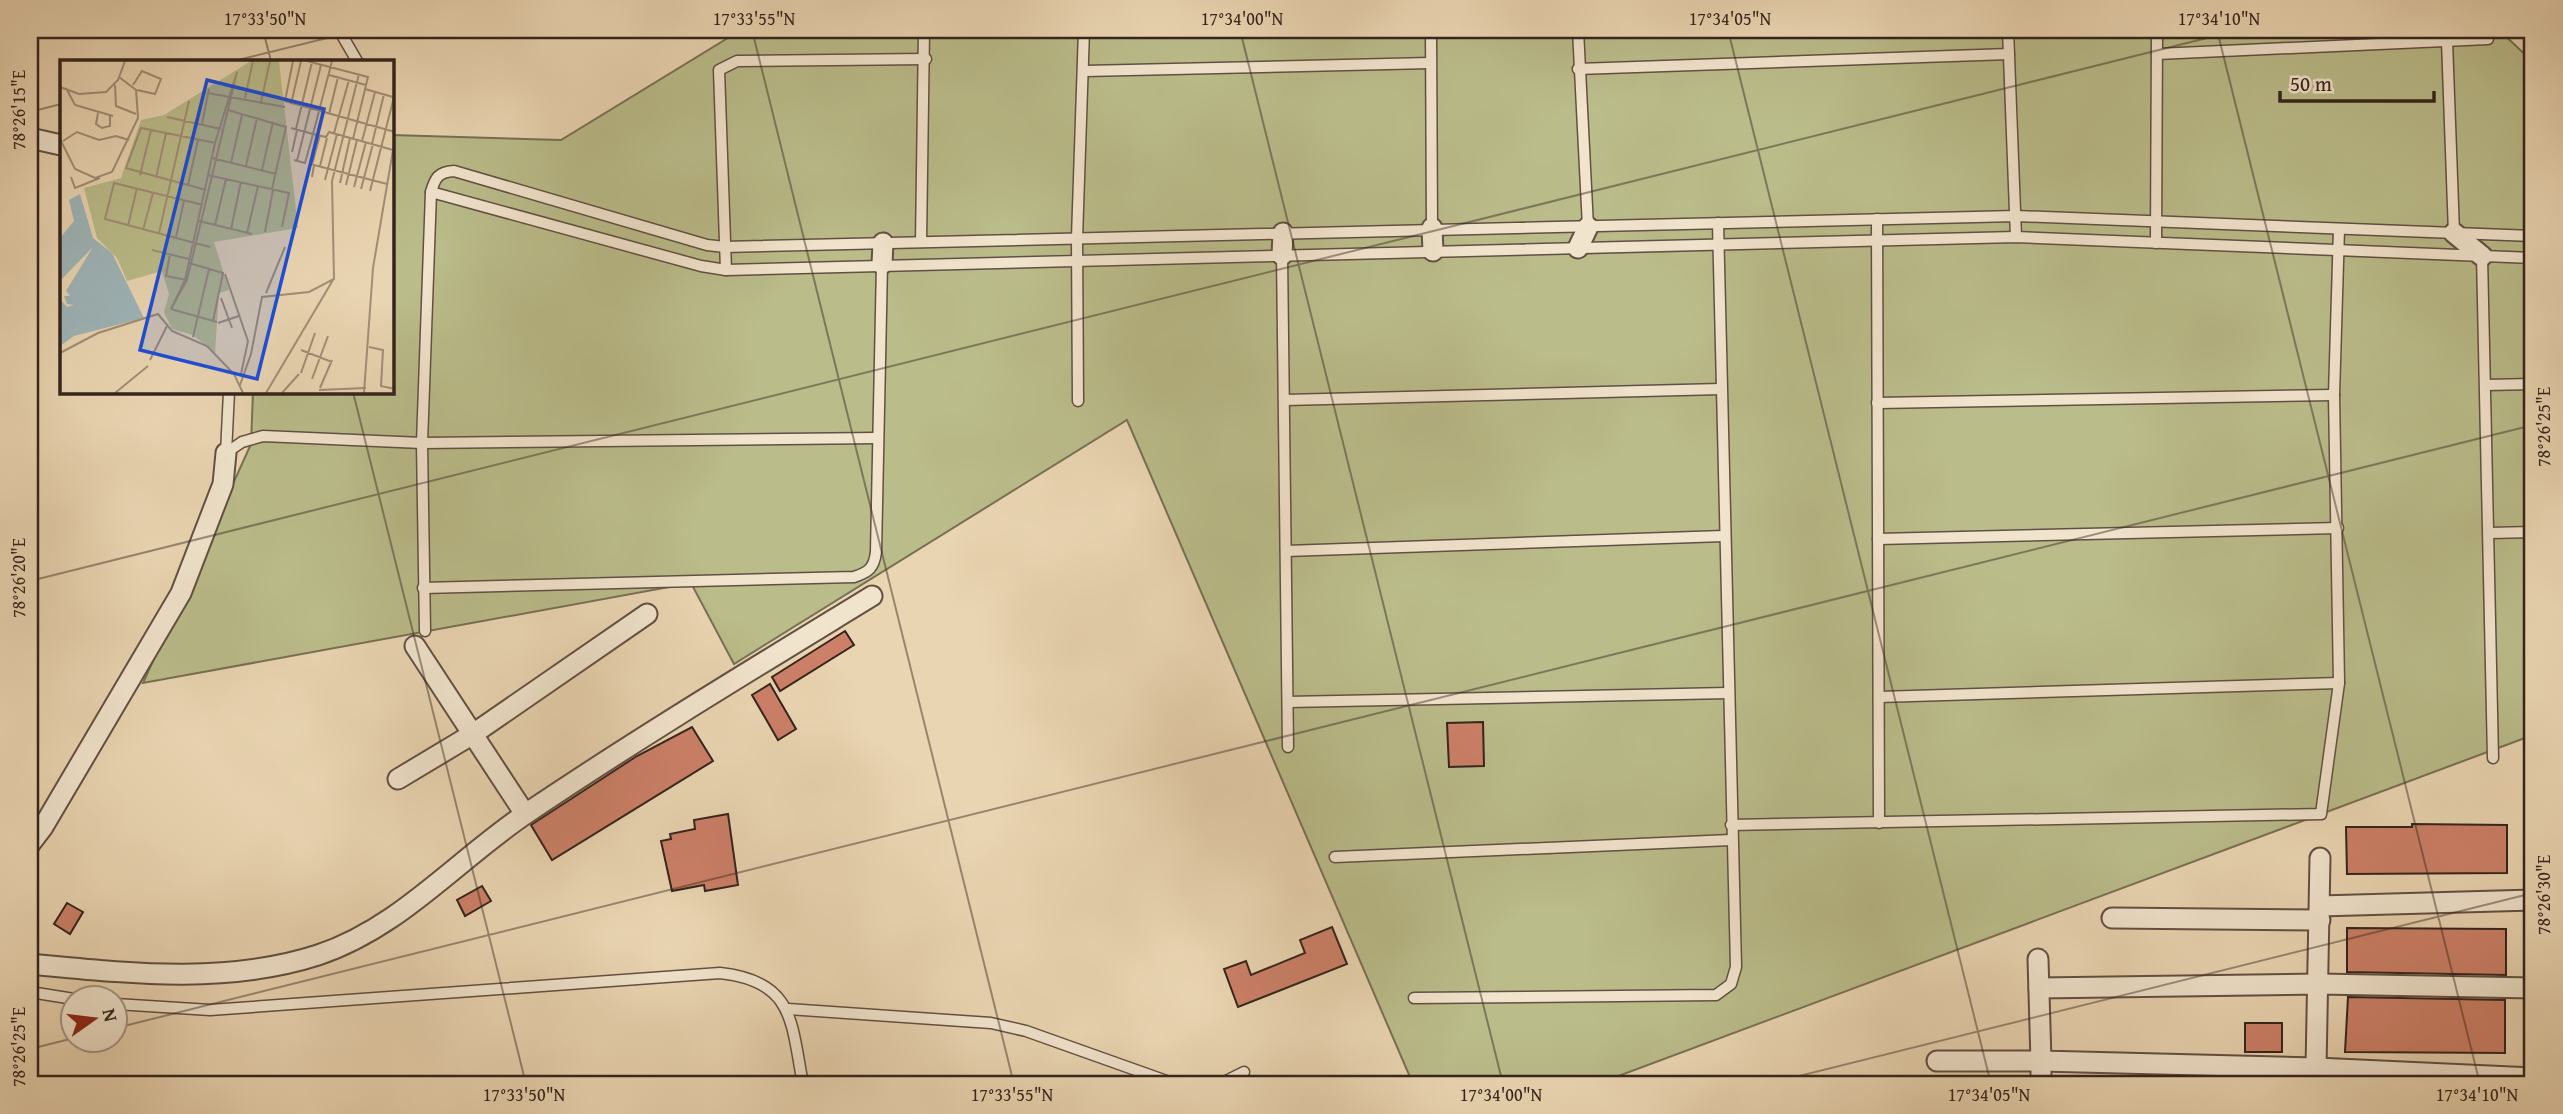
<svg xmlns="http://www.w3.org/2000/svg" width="2563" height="1114" font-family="'Gentium Book Plus',serif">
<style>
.green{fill:#babc8a;stroke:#777054;stroke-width:2}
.building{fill:#cc8068;stroke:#34241e;stroke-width:2}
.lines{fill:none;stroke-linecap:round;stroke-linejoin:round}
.service-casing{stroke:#625043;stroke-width:13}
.minor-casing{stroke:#625043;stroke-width:23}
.service{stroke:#f1e4cd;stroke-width:10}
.minor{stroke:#f1e4cd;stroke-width:19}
.ticks{fill:none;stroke:#34241e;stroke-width:2;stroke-opacity:0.45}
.inset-road{fill:none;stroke:#a18e77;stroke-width:2}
.view{fill:#1d4ed8;fill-opacity:0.15;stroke:#1d4ed8;stroke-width:3.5}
.inset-edge{fill:none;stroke:#34241e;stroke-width:3.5}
.neatline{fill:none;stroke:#34241e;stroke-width:2.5}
.ticks-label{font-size:18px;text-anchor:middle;fill:#34241e}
</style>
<rect width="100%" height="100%" fill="#ead5b2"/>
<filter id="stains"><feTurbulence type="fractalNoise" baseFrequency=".00286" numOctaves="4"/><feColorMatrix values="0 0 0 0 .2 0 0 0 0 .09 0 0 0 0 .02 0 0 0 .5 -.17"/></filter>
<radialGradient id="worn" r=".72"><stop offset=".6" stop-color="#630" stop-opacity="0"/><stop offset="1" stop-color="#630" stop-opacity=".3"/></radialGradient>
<polygon class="green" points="741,30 2499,30 2533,62 2533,735 1597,1084 1413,1084 1127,420 734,664 691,583 143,683 251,444 253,392 392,392 392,135 561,140"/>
<g class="building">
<polygon points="845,631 854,645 780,691 772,677"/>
<polygon points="770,684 796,729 778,740 752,695"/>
<polygon points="1483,722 1484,766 1449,767 1447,723"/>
<polygon points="692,727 713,761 552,860 531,825 637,756"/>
<polygon points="728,814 738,885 705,891 704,885 672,891 661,841 671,839 670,834 695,829 694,820"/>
<polygon points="2412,824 2507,825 2507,873 2347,874 2346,827 2412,827"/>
<polygon points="482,886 491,901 465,916 457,900"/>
<polygon points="67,903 83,912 70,934 54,924"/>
<polygon points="1332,927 1347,964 1238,1007 1224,969 1246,961 1251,975 1305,953 1300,940"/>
<polygon points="2347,928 2506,929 2506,975 2347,972"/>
<polygon points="2348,997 2505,1000 2505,1053 2345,1052"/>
<rect x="2245" y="1023" width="37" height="29"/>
</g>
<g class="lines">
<defs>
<g id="service">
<polyline points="339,30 357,61"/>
<polyline points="1431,30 1432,228"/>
<polyline points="1578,30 1588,227"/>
<polyline points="2008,30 2016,237"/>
<polyline points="2447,41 2454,233"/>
<polyline points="2157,54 2488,39"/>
<polyline points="1578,69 2009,54"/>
<polyline points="1085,71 1430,63"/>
<polyline points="431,192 701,266 726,270 2016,237 2533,258"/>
<polyline points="1877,219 1879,823"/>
<polyline points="921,242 924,30"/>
<polyline points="2156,243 2157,30"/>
<polyline points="1282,255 1288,747"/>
<polyline points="2482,256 2493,758"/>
<polyline points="726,270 719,70 737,61 926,59"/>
<polyline points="2486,385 2533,384"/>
<polyline points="1285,400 1721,389"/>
<polyline points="1078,401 1077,238 1084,30"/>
<polyline points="1877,403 2334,395"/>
<polyline points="226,453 242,442 263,436 422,443 877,438"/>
<polyline points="226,453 229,392"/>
<polyline points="2489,533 2533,532"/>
<polyline points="1878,539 2338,528"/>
<polyline points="1286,551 1724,536"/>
<path d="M423 588 854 577C869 572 874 568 876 552L882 264"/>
<path d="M425 631 422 443 431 192C435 178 438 172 454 171L707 245 725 247 2016 216 2533 236"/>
<polyline points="1879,697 2339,683"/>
<polyline points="1288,702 1728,693"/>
<polyline points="1731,825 2321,814 2339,683 2334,395 2339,229"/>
<polyline points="1335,857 1731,840"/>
<polyline points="30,992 74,999"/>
<polyline points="1414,998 1716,995 1731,984 1736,967 1718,223"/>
<path d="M116 1004 210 1010 720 973C795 981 791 1023 803 1084"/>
<polyline points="788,1009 991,1023 1026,1031 1175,1084"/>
<polyline points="1220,1084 1244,1072"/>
</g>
<g id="minor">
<polyline points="30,138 61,145"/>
<polyline points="1432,228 1433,251"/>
<polyline points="2454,233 2482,256"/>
<polyline points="1578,248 1588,227"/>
<polyline points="1282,255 1283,233"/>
<polyline points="882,264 883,243"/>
<polyline points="415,646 525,814"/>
<polyline points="398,779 473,734 647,614"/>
<polyline points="30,844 43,827 181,593 223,484 226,453"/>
<polyline points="2320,906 2533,900"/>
<polyline points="2112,918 2320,920"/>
<polyline points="2038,959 2041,1061 2316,1068 2320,858"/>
<path d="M30 964C126 973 225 985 318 955 400 928 458 859 527 813 640 737 756 667 872 596"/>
<polyline points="2039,988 2320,984 2533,988"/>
<polyline points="1937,1061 2041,1061 2041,1084"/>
<polyline points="2317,1084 2316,1068 2533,1078"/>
</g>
</defs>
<use href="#service" class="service-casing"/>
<use href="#minor" class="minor-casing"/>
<use href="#service" class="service"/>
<use href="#minor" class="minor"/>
</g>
<path class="ticks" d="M263 30 271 61M752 30 1014 1084M1240 30 1503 1084M1728 30 1991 1084M2217 30 2480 1084M234 61 360 30M30 112 61 104M353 392 526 1084M30 581 2239 30M116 1028 2533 425M30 1049 74 1038M30 1052 38 1084M1767 1084 2533 893"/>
<g transform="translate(60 60)">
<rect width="334" height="334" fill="#ead5b2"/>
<path d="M191 1H219L238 168 154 182 169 230 159 233 155 293 133 275 112 269 104 252 109 234 102 211 67 221 57 198 37 178 24 128 61 118 81 60 104 55Z" fill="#babc8a"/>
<path d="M20 134 33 178 52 193 84 258 14 276 0 286V239L7 247 14 245 7 244 4 236H10L6 231 33 187 0 221V178L14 161 9 140Z" fill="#9eb5b9"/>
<path class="inset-road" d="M233 1 225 41 335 72M247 1 308 17 293 79M272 1 253 74 266 77 269 72 333 90 335 82M177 12 127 220 111 249 125 220 155 83ZM269 15 306 25M55 25 56 46 76 54M73 25 82 11 101 19 95 34 77 30M0 27 19 34 46 32 58 20 65 1M6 28 15 45 53 56M305 29 333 37M148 33 225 47M185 38 193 1M201 42 210 1M231 44 241 1M168 50 226 67 212 129M38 53 36 64 42 68 50 66V56M269 54 278 17M107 57 161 69M142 64 149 29M231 68 253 74 245 103 234 100M236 69 252 2M274 73 289 20M0 79 15 109 35 118 52 112 78 58 76 30 59 17M3 81 17 72 39 80 56 76 69 80M302 81 315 32M312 84 324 34M232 92 237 70M152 98 216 114M237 101 261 5M171 103 182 55M252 105 260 75M186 106 197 58M260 106 267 78M202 110 213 62M80 115 91 70M148 115 229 133 222 167M11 117 15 128 40 118M252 117 254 105 327 124M96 118 106 73M265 120 277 74M280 123 290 78M128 125 138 80M286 125 297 80M294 127 306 82M301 129 313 84M146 130 66 108 81 68 156 83M310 131 334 37M143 145 54 123 45 159 150 187M139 161 192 174M155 165 166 119M68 166 77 128M171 169 181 122M83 170 93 133M205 172 213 130M99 173 129 41M187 173 198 126M116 177 124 141M92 190 129 199M110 194 106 216 127 220M129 203 163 213 153 261M165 214 188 281 181 314M206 233 225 187M161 238 172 268M111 249 157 262M158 263 179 256M133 277 149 209M309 287 323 290 321 326 335 329M241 290 272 302M0 293 38 273 98 254 112 271 147 286 174 314 183 333M90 300 108 264M241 313 255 273M252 319 268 276M180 325 191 294 202 237 249 232 274 219 272 121 299 14M260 328 272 300M259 330 306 328M55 333 88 306M206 333 273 220M222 333 239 314M304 333 313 208 333 90"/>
<path class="view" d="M147 20 264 49 197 319 80 290Z"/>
<rect width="334" height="334" class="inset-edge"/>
</g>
<rect width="2563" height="1114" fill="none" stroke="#ead5b2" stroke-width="77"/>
<g transform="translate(94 1019) rotate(76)"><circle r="33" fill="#f1e4cd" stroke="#a59787" stroke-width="2"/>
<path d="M0-5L12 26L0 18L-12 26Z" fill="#8f2418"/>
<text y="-10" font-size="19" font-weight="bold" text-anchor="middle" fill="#34241e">N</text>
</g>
<path d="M2280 91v10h154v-10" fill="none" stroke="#34241e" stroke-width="3.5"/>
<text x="2290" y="91" font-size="21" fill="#34241e" stroke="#f1e4cd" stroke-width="5" paint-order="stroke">50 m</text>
<rect x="38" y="38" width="2486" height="1038" class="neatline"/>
<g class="ticks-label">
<text x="265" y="25">17°33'50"N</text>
<text x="754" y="25">17°33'55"N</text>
<text x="1242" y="25">17°34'00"N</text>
<text x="1730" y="25">17°34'05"N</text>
<text x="2219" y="25">17°34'10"N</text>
<text transform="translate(19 110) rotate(-90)" y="6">78°26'15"E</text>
<text transform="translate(2544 427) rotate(-90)" y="6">78°26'25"E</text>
<text transform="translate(19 578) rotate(-90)" y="6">78°26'20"E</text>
<text transform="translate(2544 895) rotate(-90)" y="6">78°26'30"E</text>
<text transform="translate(19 1047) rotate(-90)" y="6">78°26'25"E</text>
<text x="524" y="1101">17°33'50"N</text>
<text x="1012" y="1101">17°33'55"N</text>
<text x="1501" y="1101">17°34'00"N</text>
<text x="1989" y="1101">17°34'05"N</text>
<text x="2477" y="1101">17°34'10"N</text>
</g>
<rect width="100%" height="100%" filter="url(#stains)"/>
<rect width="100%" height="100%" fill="url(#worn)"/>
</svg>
